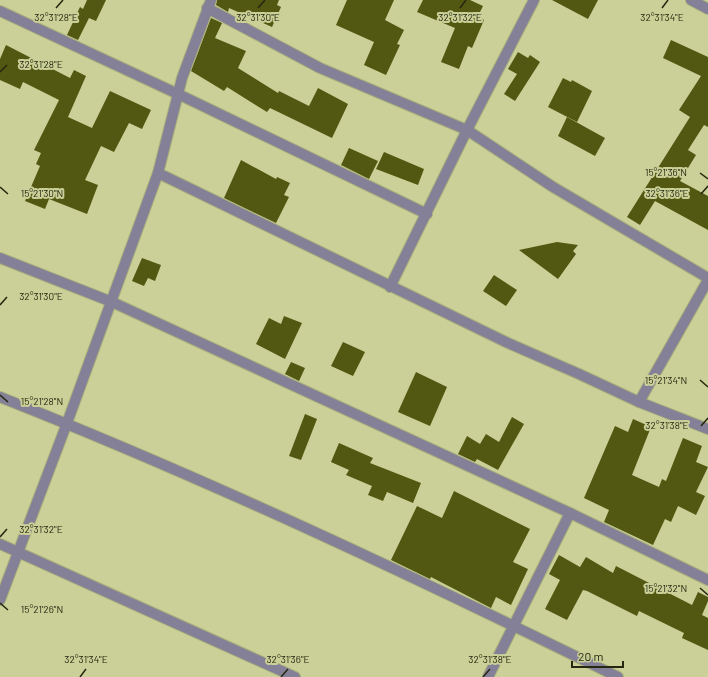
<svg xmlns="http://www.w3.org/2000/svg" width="708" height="677" font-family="Barlow,sans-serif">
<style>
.building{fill:#525711}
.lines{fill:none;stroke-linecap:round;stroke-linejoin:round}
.minor-casing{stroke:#a9ae7c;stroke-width:12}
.minor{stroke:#848097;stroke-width:10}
.ticks{fill:none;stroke:#252710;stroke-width:1.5}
.ticks-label{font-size:10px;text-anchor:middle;fill:#252710;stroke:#cad097;stroke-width:4;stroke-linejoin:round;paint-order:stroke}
</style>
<rect width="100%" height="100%" fill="#cad097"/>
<g class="building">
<polygon points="87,0 106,0 96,21 89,18 78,40 67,35 80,7 83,9"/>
<polygon points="217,0 279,0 277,5 281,7 272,27 229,8 228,12 216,5"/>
<polygon points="347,0 394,0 385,20 404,30 397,44 400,45 386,75 364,65 374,42 336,25"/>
<polygon points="423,0 470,0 483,6 478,16 484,20 472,48 468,46 459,69 441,62 455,28 417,12"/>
<polygon points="552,0 598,0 588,19"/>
<polygon points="211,18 222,23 215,38 246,51 238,68 278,93 279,91 309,106 318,88 348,104 332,138 270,108 267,112 227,87 224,91 191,71"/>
<polygon points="671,40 708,57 708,127 704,125 688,150 696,155 680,181 708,196 708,230 655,201 640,225 627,217 690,117 679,110 701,76 663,58"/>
<polygon points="6,45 70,78 74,70 86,76 68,117 92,128 110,91 151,110 142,129 129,123 114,152 101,146 85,180 98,185 87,214 49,199 45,209 25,201 40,166 36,164 41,153 34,150 59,100 23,82 20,89 0,80 0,59"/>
<polygon points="518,52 528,58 530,55 540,62 515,101 504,94 517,74 508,69"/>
<polygon points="563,78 571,82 572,80 592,91 577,122 548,107"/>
<polygon points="567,117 605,138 595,156 558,136"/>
<polygon points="349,148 378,161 369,179 341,165"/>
<polygon points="384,152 424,169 418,185 376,169"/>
<polygon points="241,160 276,179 277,177 290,183 284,195 289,197 276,223 224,198"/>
<polygon points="557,242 578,245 573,251 576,254 558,279 519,250"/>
<polygon points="142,258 161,265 155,281 148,278 144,286 132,281"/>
<polygon points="494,275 517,290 506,306 483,291"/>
<polygon points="284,316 302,323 285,359 256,344 269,318 281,324"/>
<polygon points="343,342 365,352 353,376 331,366"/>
<polygon points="291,362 305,368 299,381 285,374"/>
<polygon points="416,372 447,387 430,426 398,412"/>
<polygon points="305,414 317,419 301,460 289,456"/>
<polygon points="512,417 524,424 498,470 477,459 475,462 458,454 467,436 480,444 486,434 499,442"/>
<polygon points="633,419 651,427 632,475 659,487 662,479 666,481 683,438 702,446 696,462 708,467 696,492 705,496 696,515 678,506 671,522 665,519 653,545 604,522 609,510 584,498 615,426 628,432"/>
<polygon points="339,443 373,458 370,463 421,483 413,503 387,492 383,501 368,495 372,486 346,475 349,470 331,462"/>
<polygon points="454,491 530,529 513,562 528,569 511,605 496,597 491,608 431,577 430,579 391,560 417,506 442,518"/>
<polygon points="559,555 580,567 586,557 613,573 616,566 692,605 698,592 708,597 708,601 702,615 708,618 708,650 682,638 684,633 639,611 637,616 587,591 583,590 567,620 545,609 560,580 549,574"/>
</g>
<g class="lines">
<defs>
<g id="minor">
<polyline points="691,0 708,9"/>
<polyline points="207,8 320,68 467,130 553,187 708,278"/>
<polyline points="0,11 178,94 427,214"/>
<polyline points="158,173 508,343 579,374 639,402 708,429"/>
<polyline points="0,258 112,302 570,513 708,580"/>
<polyline points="390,287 467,130 534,0"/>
<path d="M0 397C210 480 415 577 618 677"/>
<polyline points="639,402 708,280"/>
<polyline points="0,544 295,677"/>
<polyline points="0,600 67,423 158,173 182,78 211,0"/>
<polyline points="488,677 570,513"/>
</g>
</defs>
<use href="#minor" class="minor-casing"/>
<use href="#minor" class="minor"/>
</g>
<path class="ticks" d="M56 8 63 0M258 8 265 0M460 8 466 0M662 8 668 0M0 72 7 65M700 173 708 179M0 187 8 194M701 194 708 186M0 305 7 297M700 380 708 387M0 395 8 402M701 426 708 418M0 537 7 529M700 588 708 595M0 603 8 610M80 677 86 669M281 677 288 669M483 677 490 669"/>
<g class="ticks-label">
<text x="56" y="21">32°31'28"E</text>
<text x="258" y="21">32°31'30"E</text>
<text x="460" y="21">32°31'32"E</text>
<text x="662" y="21">32°31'34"E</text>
<text x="41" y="68">32°31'28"E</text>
<text x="666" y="176">15°21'36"N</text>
<text x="667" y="197">32°31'36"E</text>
<text x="42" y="197">15°21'30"N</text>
<text x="41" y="300">32°31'30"E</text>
<text x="666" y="384">15°21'34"N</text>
<text x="42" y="405">15°21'28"N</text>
<text x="667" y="429">32°31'38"E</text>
<text x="41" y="533">32°31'32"E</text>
<text x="666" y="592">15°21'32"N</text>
<text x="42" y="613">15°21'26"N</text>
<text x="86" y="663">32°31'34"E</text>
<text x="288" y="663">32°31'36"E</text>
<text x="490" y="663">32°31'38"E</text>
</g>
<path d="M572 661v6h51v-6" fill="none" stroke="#252710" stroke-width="2"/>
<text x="578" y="661" font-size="12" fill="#252710" stroke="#cad097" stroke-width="3" paint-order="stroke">20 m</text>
</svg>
